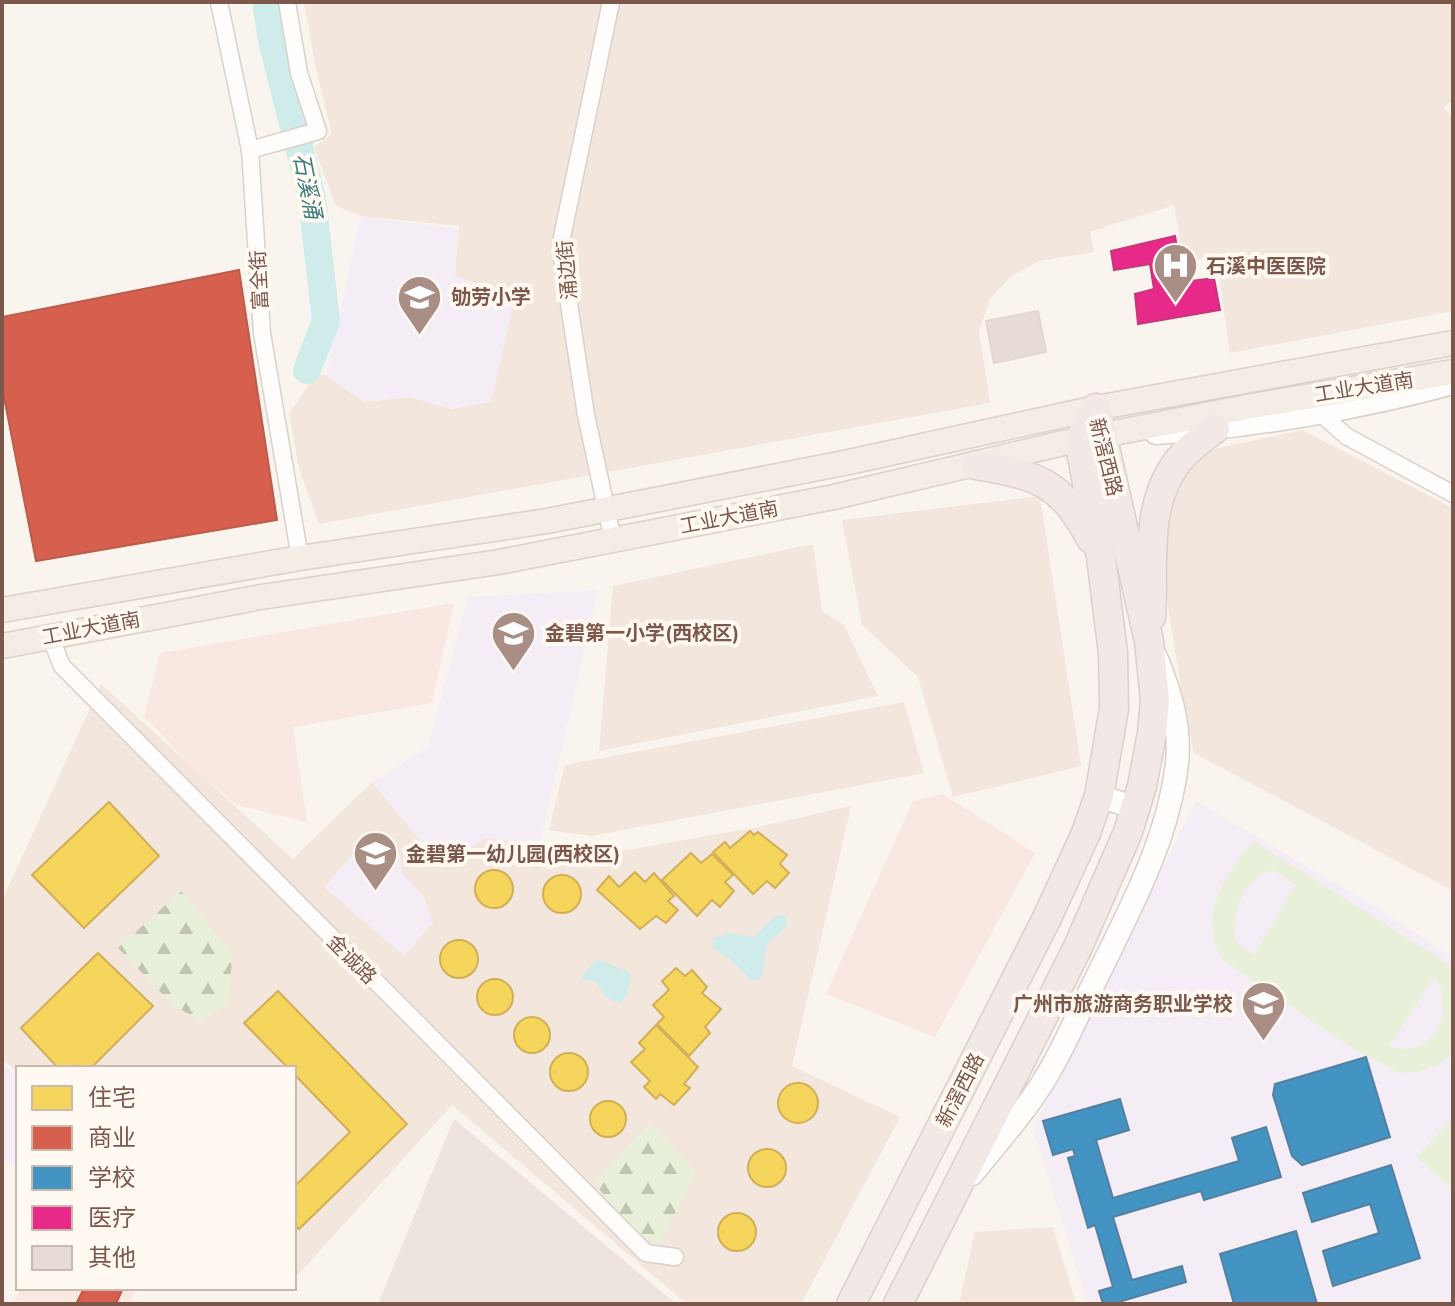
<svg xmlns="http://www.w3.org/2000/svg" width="1455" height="1306" font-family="'Nunito Sans','Noto Sans SC',sans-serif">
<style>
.residential{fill:#f3e6dc}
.commercial{fill:#f9e8e2}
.industrial{fill:#ede4df}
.education{fill:#f5edf5}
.green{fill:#e9f0d9;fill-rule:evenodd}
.forest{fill:url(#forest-firs)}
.water{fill:#cfeceb}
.homes{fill:#f6d55c;stroke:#d1af57;stroke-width:2}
.shops{fill:#d6604d;stroke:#bb5d4c;stroke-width:2}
.schools{fill:#4393c3;stroke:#54819f;stroke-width:2}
.health{fill:#e7298a;stroke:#c73777;stroke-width:2}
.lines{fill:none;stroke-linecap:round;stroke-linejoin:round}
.river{stroke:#cfeceb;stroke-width:28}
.building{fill:#e7dcd5;stroke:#e3d6d0;stroke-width:2}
.street-casing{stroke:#d9d1cc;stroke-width:19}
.secondary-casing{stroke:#dacfca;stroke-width:25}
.primary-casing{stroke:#dbd0ca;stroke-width:27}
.highway-casing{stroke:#dbd0ca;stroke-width:31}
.street{stroke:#fefdfc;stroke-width:16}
.secondary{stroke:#fefdfc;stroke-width:22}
.primary{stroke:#f4ede6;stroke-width:24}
.highway{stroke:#f2e8e6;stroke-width:28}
.labels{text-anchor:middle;stroke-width:8;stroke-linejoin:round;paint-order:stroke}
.poi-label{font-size:20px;font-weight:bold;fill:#7c574b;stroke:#fff9f2;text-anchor:start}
.street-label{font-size:20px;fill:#7c574b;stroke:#fff9f2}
.water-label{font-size:22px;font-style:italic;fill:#3c7d81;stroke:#fff9f2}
</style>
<defs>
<pattern id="forest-firs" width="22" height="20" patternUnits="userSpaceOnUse" patternTransform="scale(2)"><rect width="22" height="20" fill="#e9f0d9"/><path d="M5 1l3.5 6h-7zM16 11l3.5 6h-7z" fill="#c2c5b2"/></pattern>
</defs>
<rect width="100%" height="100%" fill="#faf4ee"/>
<g class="residential">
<polygon points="304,2 1453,2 1453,101 1443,107 1453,118 1453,311 1230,353 1216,256 1184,262 1174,205 1090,232 1094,252 1039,261 1010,277 990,299 979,331 990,403 319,524 299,469 289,414 316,374 326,375 364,402 410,397 452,409 515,298 455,276 459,226 361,216 336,206 314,147 332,134 316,69"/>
<polygon points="1302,430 1453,508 1453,891 1194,753 1183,700 1161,562 1171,485 1200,452"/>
<polygon points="1040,496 1081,766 953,797 918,677 862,625 842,520"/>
<polygon points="813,544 822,611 844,625 878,696 599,751 613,586"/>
<polygon points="101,684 293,859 372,782 442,867 485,838 616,852 758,827 851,806 792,1066 900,1117 801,1304 687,1304 452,1105 294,1279 294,1068 18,1068 18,1073 2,1059 2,901"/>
<polygon points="904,702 924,773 591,836 549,830 565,765"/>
<polygon points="1053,1227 1076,1304 959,1304 975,1232"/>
</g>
<g class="commercial">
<polygon points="454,603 432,703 293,727 307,822 237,805 193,769 144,716 160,653"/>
<polygon points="943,794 1035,853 935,1037 826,994 913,801"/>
<polygon points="21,1288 136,1288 129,1304 13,1304"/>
</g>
<polygon class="industrial" points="454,1119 676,1304 378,1304"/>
<g class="education">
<polygon points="361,216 458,229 455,276 515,298 491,402 452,409 410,397 363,402 326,375"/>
<polygon points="598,590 540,844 485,838 442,867 372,782 428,747 468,597"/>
<polygon points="1196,801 1369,903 1453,957 1453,1304 1088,1304 1033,1128"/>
<polygon points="370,835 384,838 401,857 402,873 425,899 433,923 404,956 324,887"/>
<polygon points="2,1064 18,1077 18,1169 2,1159"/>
</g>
<g class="green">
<path d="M1255 842 1453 967V1054L1436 1066 1417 1072 1399 1073 1349 1046 1222 959C1203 925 1213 896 1235 865 1241 857 1245 847 1255 842ZM1274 870 1296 885 1254 955C1249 951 1242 948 1238 943 1233 936 1235 925 1236 917 1239 895 1250 875 1274 870ZM1435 976C1455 1011 1436 1061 1389 1046Z"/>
<polygon points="1453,1118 1453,1190 1417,1157"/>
</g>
<g class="forest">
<polygon points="181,891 233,954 227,1005 201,1021 173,1005 118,948"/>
<polygon points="649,1123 696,1172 659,1244 636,1233 594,1183"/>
</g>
<g class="water">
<path d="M776 915 786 916 787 926C782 932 773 938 768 944 760 957 769 971 758 980H751L730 959 713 948V938L729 933 754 937Z"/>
<polygon points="600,960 631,973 627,995 619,1004 606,997 596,981 584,980 582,977 592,964"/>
</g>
<g class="homes">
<polygon points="109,802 159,856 84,928 32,875"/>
<polygon points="750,831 754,835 758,832 787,855 780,864 789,873 775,888 767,881 753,894 713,852 725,842 730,848"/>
<polygon points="691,853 701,863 712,854 733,875 725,882 734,891 720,907 712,900 697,916 662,880"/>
<circle cx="494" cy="889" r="19"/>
<polygon points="635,872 645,882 654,873 674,896 668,901 678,910 666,923 656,916 640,929 597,890 609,876 619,887"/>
<circle cx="562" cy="894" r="19"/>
<circle cx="459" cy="959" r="19"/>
<polygon points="98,953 153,1006 91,1068 58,1068 21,1028"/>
<polygon points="676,968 685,976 692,970 707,987 702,993 721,1009 705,1027 710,1033 689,1056 657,1024 664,1017 653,1005 669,990 662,981"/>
<circle cx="495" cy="997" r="18"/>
<polygon points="278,991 407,1124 299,1229 294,1224 294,1187 350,1132 294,1074 294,1068 288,1068 244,1023"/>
<circle cx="532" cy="1035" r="18"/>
<polygon points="656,1025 698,1067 684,1084 690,1088 674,1105 660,1094 656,1099 644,1087 650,1081 631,1062 645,1049 639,1043"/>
<circle cx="569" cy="1072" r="19"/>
<circle cx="798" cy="1103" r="20"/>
<circle cx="608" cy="1119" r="18"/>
<circle cx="767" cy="1168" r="19"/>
<circle cx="737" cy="1232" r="19"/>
</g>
<g class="shops">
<polygon points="239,270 277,520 36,561 2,387 2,317"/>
<polygon points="84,1288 123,1288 116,1304 76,1304"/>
</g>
<g class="schools">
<polygon points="1366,1057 1390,1137 1302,1165 1292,1156 1273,1095 1275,1084"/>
<polygon points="1120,1099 1129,1130 1096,1140 1113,1198 1239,1161 1232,1138 1266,1127 1281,1177 1204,1200 1201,1191 1113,1217 1132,1280 1182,1266 1186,1282 1122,1301 1122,1304 1103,1304 1099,1291 1113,1287 1095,1225 1088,1228 1068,1158 1075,1156 1073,1149 1053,1155 1043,1121"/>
<polygon points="1391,1165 1420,1258 1333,1286 1323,1251 1379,1233 1370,1204 1312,1222 1303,1193"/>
<polygon points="1296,1231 1317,1304 1234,1304 1220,1254"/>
</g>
<polygon class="health" points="1175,236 1179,258 1164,260 1167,284 1214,278 1220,310 1138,324 1135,294 1154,289 1150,264 1114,270 1111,251"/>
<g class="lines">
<polyline class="river" points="266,2 272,41 312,198 326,321 307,370"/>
</g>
<polygon class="building" points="1038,311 1046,352 994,363 986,321"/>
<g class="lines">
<defs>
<g id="street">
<polyline points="219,2 250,150 262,333 300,558"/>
<polyline points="611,2 562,237 562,258 586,415 613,540"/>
<polyline points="250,150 318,131 299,73 287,2"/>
<polyline points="1318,411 1346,436 1453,494"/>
<polyline points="50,636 62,666 646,1253 675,1257"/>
</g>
<g id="secondary">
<path d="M1156 433C1251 427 1361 408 1453 383"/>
<polyline points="1099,796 1136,808"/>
<path d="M972 1174C997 1143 1025 1112 1046 1077 1064 1048 1077 1015 1093 985 1127 915 1168 842 1177 763 1181 725 1170 691 1156 657"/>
</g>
<g id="primary">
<polyline points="2,610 300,558 547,521 849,462 1096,408 1453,343"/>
<polyline points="2,646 261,597 499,562 834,497 1063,443 1252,406 1453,372"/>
</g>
<g id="highway">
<path d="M976 465C1038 476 1059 480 1091 539"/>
<path d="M1151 617C1155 564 1143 507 1178 461 1188 448 1202 439 1215 429"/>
<polyline points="851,1304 1046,920 1086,833 1099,796 1114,709 1113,653 1101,557 1079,441 1096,408"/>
<polyline points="898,1304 1077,949 1128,832 1142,786 1152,733 1155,700 1149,641 1096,408"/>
</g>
</defs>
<use href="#street" class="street-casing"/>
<use href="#secondary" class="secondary-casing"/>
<use href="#primary" class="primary-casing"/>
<use href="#highway" class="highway-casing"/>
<use href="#street" class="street"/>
<use href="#secondary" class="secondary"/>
<use href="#primary" class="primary"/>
<use href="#highway" class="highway"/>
</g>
<defs>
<symbol id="hospital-pin" viewBox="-11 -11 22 30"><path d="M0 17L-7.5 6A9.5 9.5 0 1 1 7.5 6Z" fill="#a88e84" stroke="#fff9f2"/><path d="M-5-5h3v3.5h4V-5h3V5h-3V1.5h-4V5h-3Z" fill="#fff"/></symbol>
<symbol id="school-pin" viewBox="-11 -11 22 30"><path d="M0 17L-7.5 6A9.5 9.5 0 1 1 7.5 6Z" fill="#a88e84" stroke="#fff9f2"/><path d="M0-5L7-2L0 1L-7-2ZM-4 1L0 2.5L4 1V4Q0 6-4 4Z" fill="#fff"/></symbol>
</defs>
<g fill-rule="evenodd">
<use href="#hospital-pin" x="1150" y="240" width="51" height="69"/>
<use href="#school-pin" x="394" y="272" width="51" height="69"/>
<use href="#school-pin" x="488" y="608" width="51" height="69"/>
<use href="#school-pin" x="350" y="828" width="51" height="69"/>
<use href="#school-pin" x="1238" y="978" width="51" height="69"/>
</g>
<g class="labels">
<g class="poi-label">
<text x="1206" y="273">石溪中医医院</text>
<text x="451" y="304">劬劳小学</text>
<text x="545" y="640">金碧第一小学(西校区)</text>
<text x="406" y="861">金碧第一幼儿园(西校区)</text>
<text x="1233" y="1011" text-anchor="end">广州市旅游商务职业学校</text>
</g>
<g class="street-label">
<text transform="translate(567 270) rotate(-95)" y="7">涌边街</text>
<text transform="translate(259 280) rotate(-93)" y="7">富全街</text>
<text transform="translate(1364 387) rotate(-9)" y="7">工业大道南</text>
<text transform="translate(1106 457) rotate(76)" y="7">新滘西路</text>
<text transform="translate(729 517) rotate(-11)" y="7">工业大道南</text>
<text transform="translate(91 628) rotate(-11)" y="7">工业大道南</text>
<text transform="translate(352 959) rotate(45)" y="7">金诚路</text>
<text transform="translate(960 1090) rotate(-63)" y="7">新滘西路</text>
</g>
<g class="water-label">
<text transform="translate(308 186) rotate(79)" y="8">石溪涌</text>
</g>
</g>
<rect width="1455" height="1306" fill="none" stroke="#7c574b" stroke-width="8"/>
<rect x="16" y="1066" width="280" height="224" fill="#fff9f2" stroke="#cbb8af" stroke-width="2"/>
<rect x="32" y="1086" width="40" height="24" fill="#f6d55c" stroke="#cbb8af" stroke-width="2"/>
<text x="88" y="1106" font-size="24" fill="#7c574b">住宅</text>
<rect x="32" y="1126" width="40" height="24" fill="#d6604d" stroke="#cbb8af" stroke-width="2"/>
<text x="88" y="1146" font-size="24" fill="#7c574b">商业</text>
<rect x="32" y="1166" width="40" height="24" fill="#4393c3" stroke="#cbb8af" stroke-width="2"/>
<text x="88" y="1186" font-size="24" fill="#7c574b">学校</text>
<rect x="32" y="1206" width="40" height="24" fill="#e7298a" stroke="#cbb8af" stroke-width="2"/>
<text x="88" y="1226" font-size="24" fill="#7c574b">医疗</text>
<rect x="32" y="1246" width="40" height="24" fill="#e7dcd5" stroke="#cbb8af" stroke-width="2"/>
<text x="88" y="1266" font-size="24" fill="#7c574b">其他</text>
</svg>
